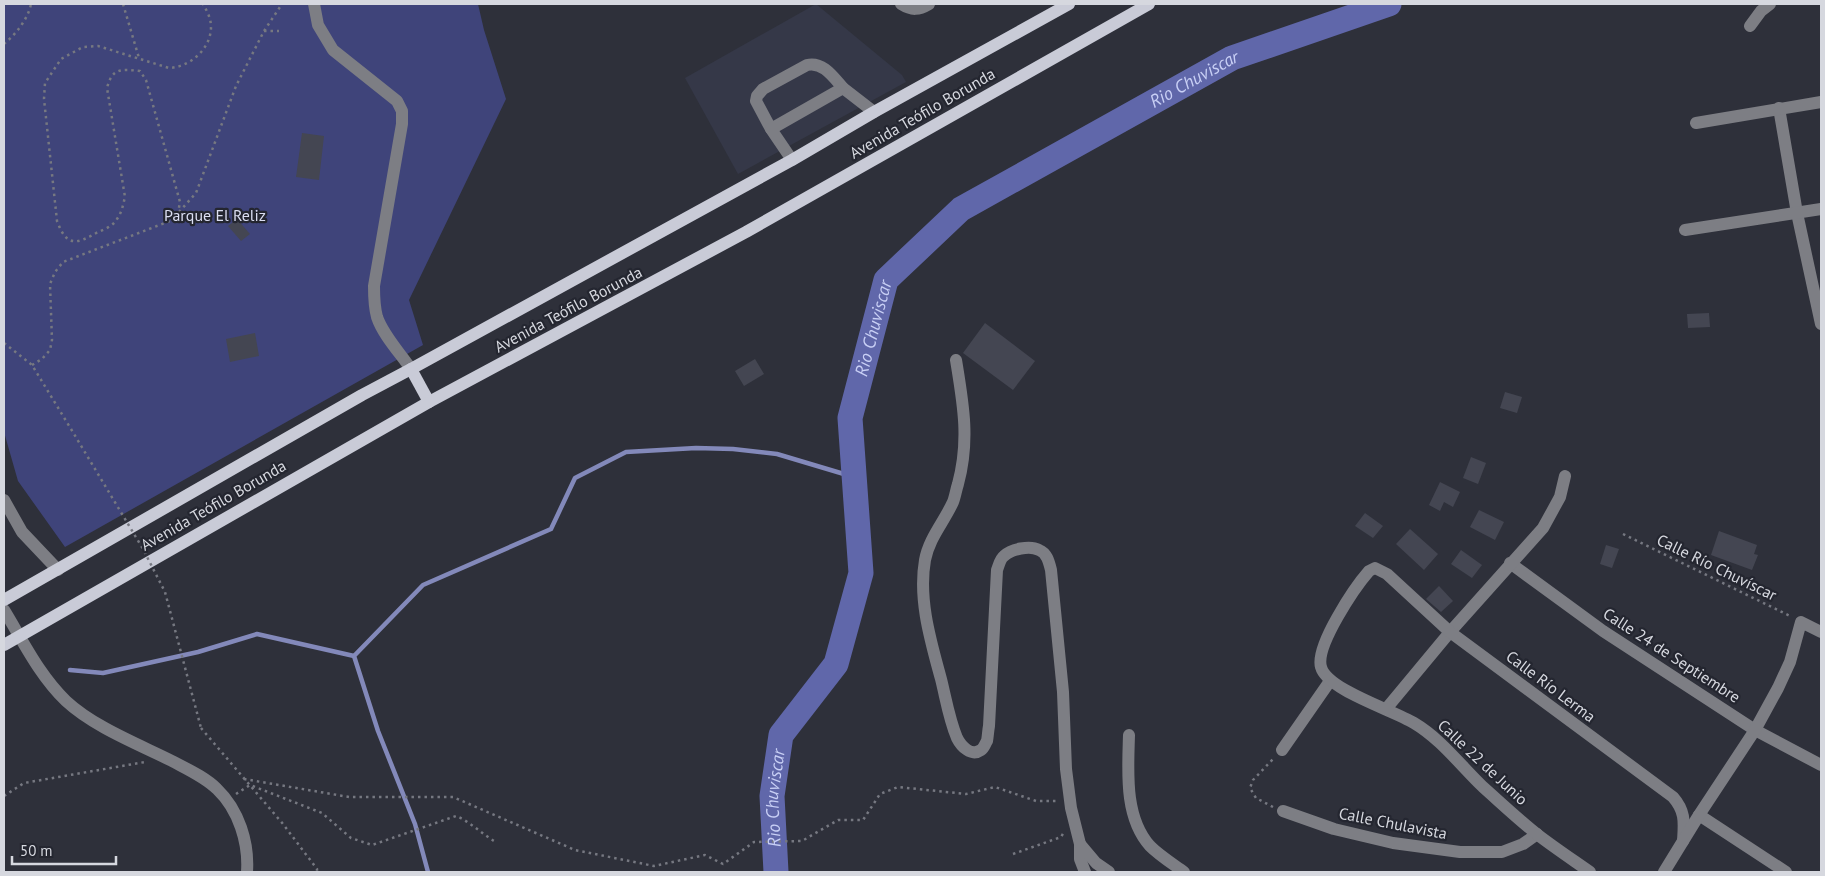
<svg xmlns="http://www.w3.org/2000/svg" width="1825" height="876" font-family="'PT Sans',sans-serif">
<style>
.built{fill:#353848}
.green{fill:#3f447a}
.lines{fill:none;stroke-linecap:round;stroke-linejoin:round}
.stream{stroke:#8389ba;stroke-width:4.5}
.river{stroke:#6067aa;stroke-width:25}
.building{fill:#444652}
.path{stroke:#767881;stroke-width:2.5;stroke-dasharray:2.5 4;stroke-linecap:butt}
.minor{stroke:#7d7e84;stroke-width:12}
.major{stroke:#c9cbd7;stroke-width:12}
.path-bridge{stroke:#767881;stroke-width:2.5;stroke-dasharray:2.5 4;stroke-linecap:butt}
.labels{text-anchor:middle;stroke-width:4.5;stroke-linejoin:round;paint-order:stroke}
.street-label{font-size:16px;fill:#d6d8df;stroke:#242630}
.park-label{font-size:16px;fill:#dbdef2;stroke:#242630}
.water-label{font-size:18px;font-style:italic;fill:#c8cff5;stroke:#242630}
</style>
<rect width="100%" height="100%" fill="#2e303a"/>
<polygon class="built" points="816,4 902,75 906,82 738,174 685,78"/>
<polygon class="green" points="4,4 478,4 484,30 506,99 409,300 423,345 65,547 18,481 4,432"/>
<g class="lines">
<g class="stream">
<polyline points="70,670 103,673 198,652 257,634 354,656"/>
<polyline points="428,872 415,824 378,731 354,656 423,585 551,529 575,478 626,452 696,448 733,449 777,454 854,477"/>
</g>
<path class="river" id="s1" d="M776 872 772 796 781 735 836 664 861 573 850 418 886 280 961 209 1232 58 1389 4"/>
</g>
<g class="building">
<polygon points="302,133 324,136 319,180 296,177"/>
<polygon points="237,219 250,234 241,241 228,226"/>
<polygon points="1709,313 1710,327 1688,328 1687,314"/>
<polygon points="985,323 1035,361 1013,390 963,353"/>
<polygon points="255,333 259,356 230,362 226,339"/>
<polygon points="755,359 764,374 744,386 735,371"/>
<polygon points="1505,392 1522,397 1517,413 1500,408"/>
<polygon points="1471,457 1486,463 1478,484 1463,478"/>
<polygon points="1440,482 1460,492 1453,507 1444,502 1440,511 1429,505"/>
<polygon points="1479,510 1504,522 1495,540 1470,527"/>
<polygon points="1365,513 1383,526 1373,538 1355,526"/>
<polygon points="1410,529 1438,554 1424,570 1396,544"/>
<polygon points="1719,531 1757,545 1754,554 1758,555 1752,570 1711,555"/>
<polygon points="1606,545 1619,549 1612,568 1600,564"/>
<polygon points="1461,550 1482,565 1472,578 1451,564"/>
<polygon points="1439,586 1453,601 1441,612 1426,599"/>
</g>
<g class="lines">
<g class="path">
<polyline points="123,4 139,58"/>
<polyline points="264,31 279,31"/>
<path d="M4 44C16 34 28 19 31 4"/>
<polyline points="179,212 196,193 236,86 264,31 282,4"/>
<polyline points="4,343 32,365 71,429"/>
<path d="M32 365 42 359 50 350 52 340 50 284 55 272 63 262 170 221 178 213 180 202 146 80 140 71C121 69 112 68 107 88L125 197C123 205 122 212 117 219 113 226 105 229 98 232 77 244 67 248 57 221L44 99 45 83 61 59 83 47 98 46 169 68C190 67 211 49 211 27 211 18 207 11 203 4"/>
<polyline points="1623,534 1790,616"/>
<polyline points="201,728 283,824 317,869 317,872"/>
<polyline points="244,779 349,797 453,797 575,850 654,866 705,855 723,864 754,842 802,841 838,820 863,820 880,794 898,787 966,794 995,787 1036,801 1057,801"/>
<path d="M236 794 250 785 322 813 351 838 372 845 456 816C469 821 481 833 494 841"/>
<polyline points="4,796 24,783 145,762"/>
<polyline points="1273,807 1256,798 1250,788 1253,780 1274,758"/>
<polyline points="1013,854 1061,837 1064,832"/>
</g>
<g class="minor">
<path d="M314 4 318 25 333 50 397 101 402 111V124L374 286C374 296 374 306 377 317 383 335 400 353 411 369"/>
<path d="M901 4C912 11 919 10 929 4"/>
<polyline points="1750,26 1761,11 1770,4"/>
<polyline points="1779,108 1797,213 1821,324"/>
<polyline points="1696,123 1821,102"/>
<path d="M771 129 756 101 757 96 763 89 807 65C823 61 834 78 843 88"/>
<polyline points="792,160 771,129 843,88 874,112"/>
<polyline points="1685,230 1821,209"/>
<path d="M956 360C963 403 970 440 958 484 956 490 955 497 953 502 944 522 929 538 925 560 918 600 931 642 941 679 946 699 949 719 957 738 961 746 971 757 981 750 984 748 985 744 987 741 988 736 988 731 989 726L997 570C999 565 1000 559 1004 556 1011 549 1030 545 1039 550 1047 553 1049 562 1051 570L1063 692 1066 769 1071 808 1080 844V859L1085 872"/>
<polyline points="4,500 22,532 58,570"/>
<polyline points="1510,563 1603,631 1755,730 1821,765"/>
<path d="M4 610C23 641 39 675 66 701 94 727 138 744 172 761 187 769 205 777 217 789 239 810 249 843 247 872"/>
<polyline points="1386,709 1450,632 1543,528 1560,497 1565,476"/>
<path d="M1129 735C1128 771 1124 817 1150 846 1160 856 1173 864 1184 872"/>
<polyline points="1282,750 1330,681"/>
<polyline points="1283,811 1334,829 1393,843 1460,852 1502,852 1523,844 1537,834"/>
<polyline points="1699,815 1786,872"/>
<polyline points="1080,844 1096,863 1109,872"/>
<path d="M1590 872C1573 860 1555 848 1538 835 1519 820 1501 803 1483 787 1460 765 1441 739 1414 723 1393 710 1327 690 1321 667 1315 646 1355 587 1369 571L1375 568 1387 574 1450 632 1673 797C1686 812 1684 823 1683 841"/>
<polyline points="1664,872 1699,815 1755,730 1778,688 1790,662 1801,622 1821,632"/>
</g>
<g class="major">
<polyline points="411,369 429,402"/>
<polyline points="4,600 362,395 411,369 792,160 874,112 1069,4"/>
<polyline points="4,645 429,402 746,232 1149,4"/>
</g>
<polyline class="path-bridge" points="71,429 143,549 165,592 201,728"/>
</g>
<g class="labels">
<g class="street-label">
<text transform="translate(922 113) rotate(-30)" y="6">Avenida Teófilo Borunda</text>
<text transform="translate(568 309) rotate(-28)" y="6">Avenida Teófilo Borunda</text>
<text transform="translate(213 505) rotate(-30)" y="6">Avenida Teófilo Borunda</text>
<text transform="translate(1717 567) rotate(26)" y="6">Calle Río Chuvíscar</text>
<text transform="translate(1672 655) rotate(33)" y="6">Calle 24 de Septiembre</text>
<text transform="translate(1551 686) rotate(37)" y="6">Calle Río Lerma</text>
<text transform="translate(1483 762) rotate(43)" y="6">Calle 22 de Junio</text>
<text transform="translate(1393 823) rotate(11)" y="6">Calle Chulavista</text>
</g>
<g class="park-label">
<text x="215" y="221">Parque El Reliz</text>
</g>
<g class="water-label">
<text dy="6" stroke="none"><textPath href="#s1" startOffset="990">Rio Chuviscar</textPath></text>
<text dy="6" stroke="none"><textPath href="#s1" startOffset="570">Rio Chuviscar</textPath></text>
<text dy="6" stroke="none"><textPath href="#s1" startOffset="74">Rio Chuviscar</textPath></text>
</g>
</g>
<rect width="1825" height="876" fill="none" stroke="#d6d8df" stroke-width="10"/>
<path d="M12 856v8h104v-8" fill="none" stroke="#d6d8df" stroke-width="2.5"/>
<text x="20" y="856" font-size="15" fill="#d6d8df" stroke="#242630" stroke-width="4" paint-order="stroke">50 m</text>
</svg>
